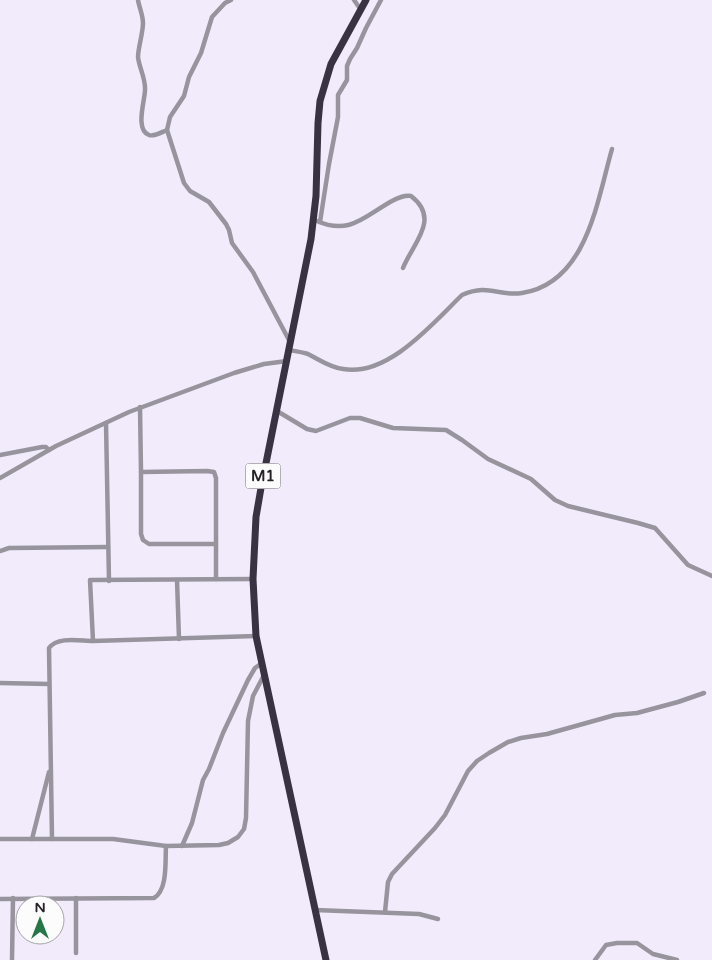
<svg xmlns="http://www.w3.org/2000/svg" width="712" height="960" font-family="'Varela Round',sans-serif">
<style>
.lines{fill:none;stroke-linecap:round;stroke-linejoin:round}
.minor{stroke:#98949d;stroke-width:4.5}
.highway{stroke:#393242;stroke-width:7}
.labels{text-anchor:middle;stroke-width:5;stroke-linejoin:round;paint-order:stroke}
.shield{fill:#fcfcfc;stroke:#666368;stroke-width:1}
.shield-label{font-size:15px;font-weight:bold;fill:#252229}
</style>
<rect width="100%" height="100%" fill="#f2ebfc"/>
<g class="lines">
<g class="minor">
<path d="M138 0C139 7 143 15 143 23 143 33 138 48 138 57 139 67 145 77 145 88 146 98 134 129 149 135 154 137 162 132 167 130"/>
<polyline points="231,0 225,3 212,17 201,53 189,77 184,96 170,117 167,130 184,183 190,191 209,202 226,224 229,230 232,243 253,272 290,342"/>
<polyline points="354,0 361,10"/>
<path d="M317 221C350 236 366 215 392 201 398 198 404 195 411 196 441 219 413 243 403 268"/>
<polyline points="320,222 329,164 338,117 338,95 347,80 347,66 350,59 357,48 366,28 381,0"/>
<path d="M289 350C295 351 302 352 308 354 320 360 329 367 343 369 388 377 433 323 462 295 489 283 498 297 522 293 587 283 597 201 612 149"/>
<polyline points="140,407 141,472"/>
<polyline points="277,411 307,429 316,431 350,418 360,418 393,428 446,430 462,440 488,459 531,479 555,500 568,506 638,523 655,528 688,565 712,576"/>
<polyline points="106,423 109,581"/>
<polyline points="0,455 42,447 46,447 49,450"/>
<polygon points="207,471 214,472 216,478 216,544 149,544 143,540 141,534 141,472"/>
<polyline points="0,478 56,446 129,412 234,373 264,364 287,361"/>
<polyline points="216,544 216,579"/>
<polyline points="0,551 9,548 108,547"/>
<polyline points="253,579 90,580 93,641 256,636"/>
<polyline points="177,580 179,639"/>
<polyline points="0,683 49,684"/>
<path d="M0 839H52L49 648C58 636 80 641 93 641"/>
<polyline points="32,839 49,772"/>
<polyline points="52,839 113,839 166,846 219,845 228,843 238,837 244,829 246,818 248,721 253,696 264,675"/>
<polyline points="182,846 192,823 203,780 209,769 223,733 248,680 255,668 262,663"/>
<path d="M0 899 154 898C168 890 165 861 166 846"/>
<polyline points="315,910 419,914 438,919"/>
<polyline points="385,912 388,882 392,874 435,828 445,815 468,771 477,761 489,753 508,742 521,738 547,734 615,715 637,713 678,702 704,693"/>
<polyline points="76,953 76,898"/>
<polyline points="12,960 13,898"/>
<polyline points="595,960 606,945 617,943 637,943 653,954 677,960"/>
</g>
<polyline class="highway" points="326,960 256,636 253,579 256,517 261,488 311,239 316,196 318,123 320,101 331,64 366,0"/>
</g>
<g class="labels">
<rect class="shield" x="245.5" y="463.5" width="35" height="25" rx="4"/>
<g class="shield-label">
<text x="263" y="481">M1</text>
</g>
</g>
<g transform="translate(40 920)"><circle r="24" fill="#fcfcfc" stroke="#a6a5a8"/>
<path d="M0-4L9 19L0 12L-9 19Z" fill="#267748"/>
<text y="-8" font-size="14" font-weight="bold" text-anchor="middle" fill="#252229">N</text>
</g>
</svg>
